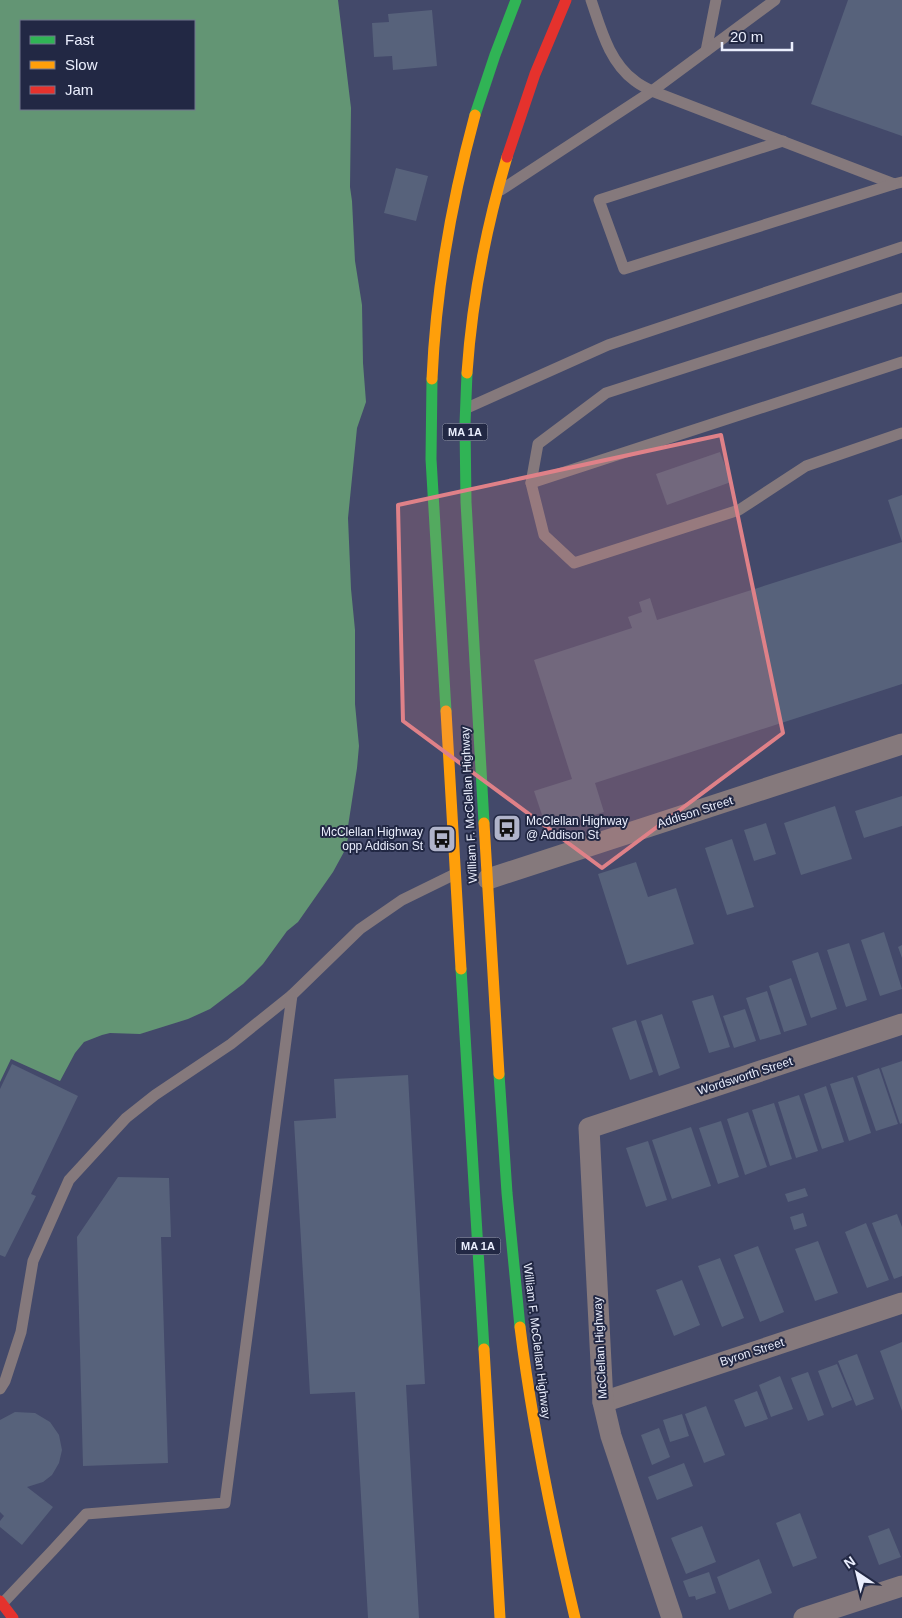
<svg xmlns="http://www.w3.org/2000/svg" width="902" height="1618" font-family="Helvetica,sans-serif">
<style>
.water{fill:#639574;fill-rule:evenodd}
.building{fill:#57627b}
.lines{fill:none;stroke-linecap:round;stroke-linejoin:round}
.lane{stroke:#85797c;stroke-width:11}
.street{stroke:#85797c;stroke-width:21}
.fast{stroke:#30b455;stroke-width:11}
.slow{stroke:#ff9f0a;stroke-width:11}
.jam{stroke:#e5322d;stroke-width:11}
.marked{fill:#df8188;fill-opacity:0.2;stroke:#df8188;stroke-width:4;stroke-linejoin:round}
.labels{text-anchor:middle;stroke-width:4;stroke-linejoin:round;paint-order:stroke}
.shield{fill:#222844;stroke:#aeb3c6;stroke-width:1}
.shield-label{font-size:11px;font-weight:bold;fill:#eaeefd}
.street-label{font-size:12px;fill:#eaeefd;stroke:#222844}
.poi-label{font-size:12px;fill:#eaeefd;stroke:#222844;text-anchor:start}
</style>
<rect width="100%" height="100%" fill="#43496a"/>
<path class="water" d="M0 0H338L351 108 350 187 352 201 355 261 362 305 363 363 366 402 357 428 348 518 351 589 355 630V704L359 746 357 768 347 833 348 838 345 850 333 872 298 922 287 931 263 964 243 984 210 1009 188 1019 140 1034 110 1033 102 1035 84 1042 75 1053 60 1081 11 1059 0 1082ZM21 21H194V109H21Z"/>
<g class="building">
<polygon points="848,0 902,0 902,136 811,104"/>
<polygon points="432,10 437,66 393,70 392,56 374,57 372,23 389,22 388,14"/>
<polygon points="396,168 428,176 416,221 384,213"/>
<polygon points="720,452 731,482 667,505 656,474"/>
<polygon points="902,495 902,684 595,783 604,812 547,830 534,791 572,779 534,660 632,628 628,617 642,612 639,602 650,598 657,620 902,542 888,500"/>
<polygon points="902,796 902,826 864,838 855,811"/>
<polygon points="835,806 852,859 801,875 784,823"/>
<polygon points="766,823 776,854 754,861 744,830"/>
<polygon points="732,839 754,907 727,915 705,848"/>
<polygon points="636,862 648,897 676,888 694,944 627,965 598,874"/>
<polygon points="884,932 902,989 880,996 861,940"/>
<polygon points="849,943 867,1000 846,1007 827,950"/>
<polygon points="902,945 902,958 898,947"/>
<polygon points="818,952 837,1009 811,1018 792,961"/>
<polygon points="791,978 807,1025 784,1032 769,986"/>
<polygon points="767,991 781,1034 760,1040 746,998"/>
<polygon points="713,995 730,1047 709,1053 692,1001"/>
<polygon points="745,1009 756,1041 734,1048 723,1016"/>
<polygon points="662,1014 680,1068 659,1076 641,1021"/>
<polygon points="636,1020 653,1072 630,1080 612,1028"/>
<polygon points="902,1061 902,1123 900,1124 881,1068"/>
<polygon points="12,1064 78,1096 31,1194 36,1196 5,1257 0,1255 0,1089"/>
<polygon points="879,1068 898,1124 876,1131 857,1076"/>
<polygon points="408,1075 425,1384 406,1385 419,1618 368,1618 355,1392 310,1394 294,1121 336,1118 334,1079"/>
<polygon points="853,1077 871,1133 849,1141 830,1084"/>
<polygon points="826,1086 844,1142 822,1149 804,1094"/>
<polygon points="799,1095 818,1151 796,1158 778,1102"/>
<polygon points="774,1103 792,1159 770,1166 752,1110"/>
<polygon points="748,1112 767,1167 745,1175 727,1119"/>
<polygon points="721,1121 739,1177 718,1184 699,1128"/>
<polygon points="691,1127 711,1186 672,1199 652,1140"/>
<polygon points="648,1141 667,1200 646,1207 626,1148"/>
<polygon points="118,1177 169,1178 171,1237 161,1237 168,1463 83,1466 77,1237"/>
<polygon points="805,1188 808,1196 788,1202 785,1194"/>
<polygon points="803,1213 807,1226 794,1230 790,1217"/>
<polygon points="897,1214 902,1227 902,1276 894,1279 872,1223"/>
<polygon points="866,1223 889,1280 867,1288 845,1232"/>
<polygon points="818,1241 838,1293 815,1301 795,1249"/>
<polygon points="758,1246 784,1312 760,1322 734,1255"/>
<polygon points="720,1258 744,1318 722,1327 698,1266"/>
<polygon points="682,1280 700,1325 674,1336 656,1290"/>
<polygon points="902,1342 902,1411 880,1351"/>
<polygon points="857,1354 874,1399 856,1406 838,1361"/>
<polygon points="837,1364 852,1400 832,1408 818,1371"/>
<polygon points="808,1372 824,1415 808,1421 791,1378"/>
<polygon points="780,1376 793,1409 771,1417 759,1385"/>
<polygon points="757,1391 768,1419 745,1427 734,1400"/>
<polygon points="706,1406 725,1455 704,1463 685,1414"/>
<polygon points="15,1412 35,1413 50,1422 59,1435 62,1450 59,1463 52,1475 43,1482 27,1487 53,1507 22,1545 0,1527 0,1521 4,1516 0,1512 0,1420"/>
<polygon points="682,1414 689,1436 670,1442 663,1420"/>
<polygon points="659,1428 670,1457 652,1465 641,1435"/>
<polygon points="684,1463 693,1486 657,1500 648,1477"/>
<polygon points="800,1513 817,1558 793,1567 776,1523"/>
<polygon points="702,1526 716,1562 686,1574 671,1538"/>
<polygon points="889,1528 901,1557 879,1565 868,1536"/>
<polygon points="759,1559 772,1593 729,1610 717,1577"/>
<polygon points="709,1572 716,1593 696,1600 695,1596 689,1597 683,1581"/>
</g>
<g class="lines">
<g class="lane">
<path d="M591 0C601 29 609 62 635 81 640 85 646 88 652 91L894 184 902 182"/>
<polyline points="706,51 716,0"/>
<polyline points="783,141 599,200 624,269 894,184"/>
<polyline points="501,190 652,91 775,0"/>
<polyline points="902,362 531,483 544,535 574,563 739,510 806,466 902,433"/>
<polyline points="467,408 608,345 902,247"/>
<polyline points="531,483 538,444 606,393 902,298"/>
<polyline points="0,1389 5,1381 21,1332 33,1261 69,1180 126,1118 155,1095 231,1044 292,995"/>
<polyline points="2,1604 53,1550 86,1514 225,1503 292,995 360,929 402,900 455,874"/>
</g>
<g class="street">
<polyline points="488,879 902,744"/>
<polyline points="603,1402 902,1303"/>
<polyline points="672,1618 611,1436 603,1402 589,1128 902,1024"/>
<polyline points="804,1618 902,1586"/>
</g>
<g class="fast">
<polyline points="475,115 495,55 516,0"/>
<polyline points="467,373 465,424 466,502 484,823"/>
<polyline points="432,379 431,459 446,711"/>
<polyline points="461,969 484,1349"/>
<polyline points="499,1074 507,1193 520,1327"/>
</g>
<g class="slow">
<path d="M467 373C472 299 486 228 507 157"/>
<path d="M432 379C436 287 451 203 475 115"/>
<polyline points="446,711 461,969"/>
<polyline points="484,823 499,1074"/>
<path d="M520 1327C532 1425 552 1521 575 1618"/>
<polyline points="484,1349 500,1618"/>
</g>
<g class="jam">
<polyline points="507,157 535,74 566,0"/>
<polyline points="0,1601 13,1618"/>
</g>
</g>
<path class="marked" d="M721 435 783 733 602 868 403 721 398 505Z"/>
<defs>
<symbol id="bus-square" viewBox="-11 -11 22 22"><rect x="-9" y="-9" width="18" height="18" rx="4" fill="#b0b4ca" stroke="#222844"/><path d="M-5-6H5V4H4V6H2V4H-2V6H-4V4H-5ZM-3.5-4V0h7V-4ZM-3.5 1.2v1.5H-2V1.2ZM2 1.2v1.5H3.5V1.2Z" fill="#111"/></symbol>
</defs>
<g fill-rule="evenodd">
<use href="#bus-square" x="491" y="812" width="32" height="32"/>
<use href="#bus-square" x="426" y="823" width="32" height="32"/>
</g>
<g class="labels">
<g class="shield">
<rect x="442.5" y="423.5" width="45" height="17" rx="4"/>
<rect x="455.5" y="1237.5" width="45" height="17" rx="4"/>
</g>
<g class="shield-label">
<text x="465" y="436">MA 1A</text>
<text x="478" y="1250">MA 1A</text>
</g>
<g class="street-label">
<text transform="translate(469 805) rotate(-93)" y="4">William F. McClellan Highway</text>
<text transform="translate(695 812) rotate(-18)" y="4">Addison Street</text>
<text transform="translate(745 1076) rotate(-18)" y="4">Wordsworth Street</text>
<text transform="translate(537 1341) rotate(83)" y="4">William F. McClellan Highway</text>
<text transform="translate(600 1348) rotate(-93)" y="4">McClellan Highway</text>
<text transform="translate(752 1352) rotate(-18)" y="4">Byron Street</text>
</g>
<g class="poi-label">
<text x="526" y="825">McClellan Highway<tspan x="526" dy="14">@ Addison St</tspan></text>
<text x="423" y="836" text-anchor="end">McClellan Highway<tspan x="423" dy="14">opp Addison St</tspan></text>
</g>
</g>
<rect x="20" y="20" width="175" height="90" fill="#222844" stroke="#72778e"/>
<rect x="30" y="36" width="25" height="8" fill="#30b455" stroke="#72778e"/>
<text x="65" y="45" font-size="15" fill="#eaeefd">Fast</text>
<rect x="30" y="61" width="25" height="8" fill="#ff9f0a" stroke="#72778e"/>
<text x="65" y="70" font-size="15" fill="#eaeefd">Slow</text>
<rect x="30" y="86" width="25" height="8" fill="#e5322d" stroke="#72778e"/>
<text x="65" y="95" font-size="15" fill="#eaeefd">Jam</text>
<g transform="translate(857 1573) rotate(325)" stroke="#222844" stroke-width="4" paint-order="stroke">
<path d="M0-4L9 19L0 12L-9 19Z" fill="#eaeefd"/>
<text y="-8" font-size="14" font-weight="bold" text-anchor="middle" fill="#eaeefd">N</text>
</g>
<path d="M722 42v8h70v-8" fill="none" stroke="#eaeefd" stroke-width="2.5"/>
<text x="730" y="42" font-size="15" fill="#eaeefd" stroke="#222844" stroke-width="4" paint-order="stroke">20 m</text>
</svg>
